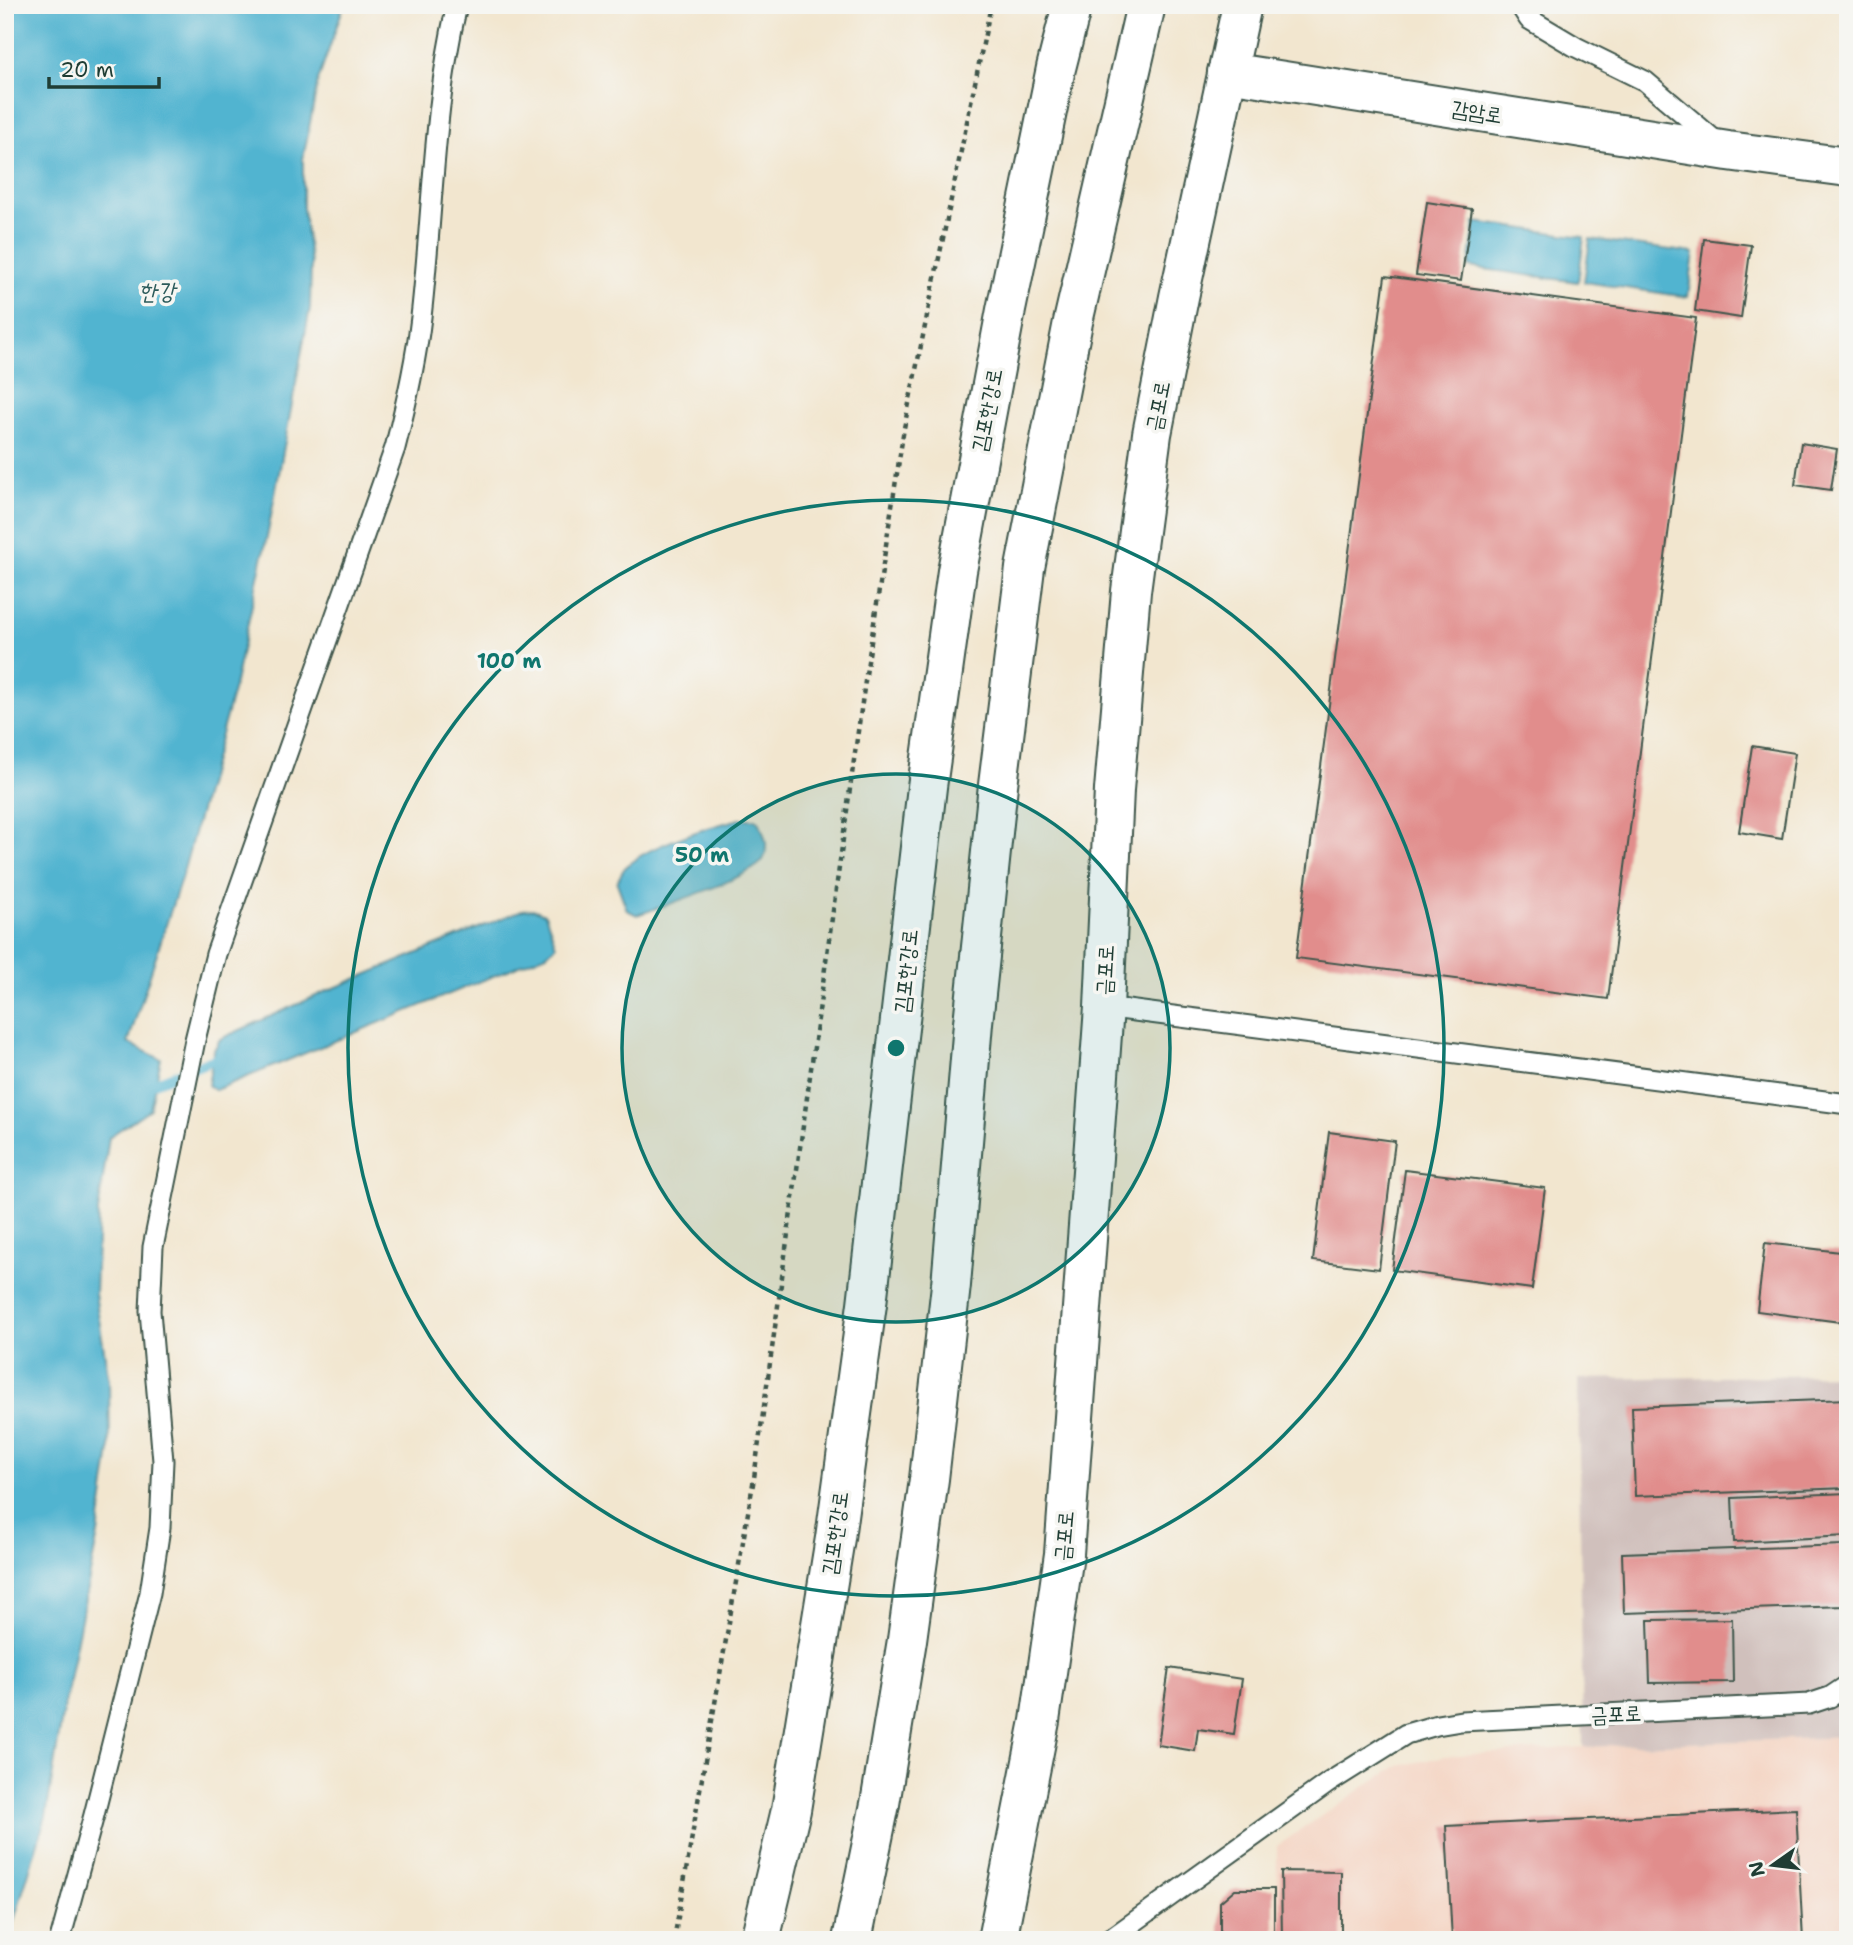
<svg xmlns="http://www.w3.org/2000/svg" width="1853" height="1945" font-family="'Shantell Sans','Poor Story',sans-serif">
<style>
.built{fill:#f4d3c1}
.industrial{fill:#d0c0bc}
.water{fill:#51b4d0;stroke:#387882;stroke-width:2}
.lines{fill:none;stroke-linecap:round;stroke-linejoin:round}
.stream{stroke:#51b4d0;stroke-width:10}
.building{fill:#e18d8c}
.service-casing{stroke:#3f564b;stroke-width:23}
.minor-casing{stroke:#3f564b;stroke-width:42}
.secondary-casing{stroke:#3f564b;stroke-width:42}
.trunk-casing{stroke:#3f564b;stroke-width:42}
.path{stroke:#3f564b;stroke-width:4.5;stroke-dasharray:5 5;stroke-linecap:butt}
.service{stroke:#fff;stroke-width:19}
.minor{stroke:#fff;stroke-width:38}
.secondary{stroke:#fff;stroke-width:38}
.trunk{stroke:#fff;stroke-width:38}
.ring{fill:none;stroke:#0f766e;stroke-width:3.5}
.labels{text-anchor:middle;stroke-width:7;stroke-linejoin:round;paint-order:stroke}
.street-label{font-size:21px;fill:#1f3d34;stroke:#f6f6f2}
.water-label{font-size:23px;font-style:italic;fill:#2c5b5b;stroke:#f6f6f2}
.centre{fill:#0f766e;stroke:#f6f6f2;stroke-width:3.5}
.ring-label{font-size:21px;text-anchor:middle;font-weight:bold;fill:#0f766e;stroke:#f6f6f2;stroke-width:7;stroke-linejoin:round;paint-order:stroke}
</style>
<rect width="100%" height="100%" fill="#f6f6f2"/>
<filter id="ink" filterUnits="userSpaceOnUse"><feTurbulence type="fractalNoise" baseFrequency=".0143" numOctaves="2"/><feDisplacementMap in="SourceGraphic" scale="14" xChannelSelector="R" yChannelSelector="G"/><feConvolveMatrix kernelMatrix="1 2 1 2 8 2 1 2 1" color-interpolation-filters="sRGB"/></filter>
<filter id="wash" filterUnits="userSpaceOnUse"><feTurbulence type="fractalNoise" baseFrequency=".00686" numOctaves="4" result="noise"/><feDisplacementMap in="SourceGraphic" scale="28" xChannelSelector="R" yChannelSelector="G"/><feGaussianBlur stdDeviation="1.57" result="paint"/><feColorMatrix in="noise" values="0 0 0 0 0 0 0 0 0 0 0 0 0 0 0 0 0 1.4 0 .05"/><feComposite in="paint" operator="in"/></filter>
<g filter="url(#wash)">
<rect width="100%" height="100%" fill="#f2e6cf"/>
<polygon class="built" points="1848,1737 1848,1940 1277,1940 1277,1846 1376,1779 1399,1766 1446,1756 1583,1747"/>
<polygon class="industrial" points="1848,1375 1848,1737 1583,1747 1578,1379"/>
<g class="water">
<polygon points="5,5 344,5 318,81 303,159 303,209 311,264 310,308 268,532 234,687 185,866 128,1043 161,1059 150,1109 109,1137 98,1212 95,1294 109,1381 110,1450 98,1534 64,1704 46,1816 8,1940 5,1940"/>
<polygon points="1475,222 1584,237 1578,282 1469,267"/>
<polygon points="1590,239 1694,253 1688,297 1584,282"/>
<path d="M740 819H756C764 830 770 846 763 860 754 876 659 908 637 915L627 910 617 883C619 878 621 873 624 869 642 847 712 826 740 819Z"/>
<polygon points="533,909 545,914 556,945 547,954 215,1090 208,1085 214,1050 220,1039 327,991 522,910"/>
</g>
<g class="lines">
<polyline class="stream" points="144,1087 223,1056"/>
</g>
<g id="blocks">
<g class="building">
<polygon points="1427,202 1472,209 1461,281 1416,275"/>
<polygon points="1704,239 1751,245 1741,318 1695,311"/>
<polygon points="1385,276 1696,318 1608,999 1296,958"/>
<polygon points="1801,443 1837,449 1831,490 1795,485"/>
<polygon points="1752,746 1795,753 1782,839 1739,832"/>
<polygon points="1329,1132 1395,1141 1379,1269 1313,1261"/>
<polygon points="1405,1170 1545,1188 1532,1289 1392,1270"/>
<polygon points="1765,1243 1848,1253 1848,1323 1757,1311"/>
<polygon points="1848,1399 1848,1488 1635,1496 1632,1407"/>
<polygon points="1848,1493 1848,1536 1734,1542 1732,1498"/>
<polygon points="1843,1545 1845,1606 1624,1613 1622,1553"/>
<polygon points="1732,1619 1733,1682 1650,1683 1648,1620"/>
<polygon points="1169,1668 1242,1679 1234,1734 1198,1729 1195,1751 1158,1745"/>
<polygon points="1796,1809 1803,1940 1452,1940 1446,1826"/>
<polygon points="1281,1871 1341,1872 1341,1940 1282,1940"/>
<polygon points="1235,1889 1274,1889 1274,1940 1220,1940 1220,1902"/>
</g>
</g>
</g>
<g filter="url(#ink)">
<use href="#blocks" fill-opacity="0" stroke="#3f564b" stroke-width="2"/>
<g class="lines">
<defs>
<g id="service">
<polyline points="1520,5 1529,19 1576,47 1645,81 1719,144"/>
<polyline points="1104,1007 1848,1104"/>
<path d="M60 1940 94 1815 150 1593 160 1528 163 1461 150 1311 153 1247 195 1040 216 954 395 448C406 405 416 361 421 317 433 214 433 107 457 5"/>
<polyline points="1109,1940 1328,1783 1406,1734 1437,1725 1461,1721 1809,1704 1830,1697 1848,1685"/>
</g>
<polyline id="minor" points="1227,72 1728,151 1848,167"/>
<polyline id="secondary" points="997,1940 1040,1721 1064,1554 1104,1007 1114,790 1131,591 1152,434 1179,297 1242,5"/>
<g id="trunk">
<polyline points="760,1940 791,1810 835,1538 867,1304 927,787 957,571 1006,310 1056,68 1072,5"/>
<polyline points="852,1940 880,1804 907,1640 929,1479 951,1285 973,1023 998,785 1025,568 1073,322 1146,5"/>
</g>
</defs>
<use href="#service" class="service-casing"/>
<use href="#minor" class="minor-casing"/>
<use href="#secondary" class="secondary-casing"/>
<use href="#trunk" class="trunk-casing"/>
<polyline class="path" points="674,1940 754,1478 865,681 904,428 991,5"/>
<use href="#service" class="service"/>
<use href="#minor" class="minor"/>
<use href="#secondary" class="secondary"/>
<use href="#trunk" class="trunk"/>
</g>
</g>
<circle cx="896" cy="1048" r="274" fill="#0f766e" fill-opacity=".12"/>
<g class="ring">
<circle cx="896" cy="1048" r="274"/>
<circle cx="896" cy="1048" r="548"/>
</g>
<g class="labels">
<g class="street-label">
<text transform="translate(1477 112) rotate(9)" y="7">감암로</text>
<text transform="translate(1158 406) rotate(-79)" y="7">금포로</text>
<text transform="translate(987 410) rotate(-79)" y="7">김포한강로</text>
<text transform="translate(1105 970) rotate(-87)" y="7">금포로</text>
<text transform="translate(906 971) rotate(-84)" y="7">김포한강로</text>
<text transform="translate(835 1533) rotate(-82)" y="7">김포한강로</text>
<text transform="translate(1064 1536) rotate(-85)" y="7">금포로</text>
<text transform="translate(1616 1714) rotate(-2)" y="7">금포로</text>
</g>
<g class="water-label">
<text x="157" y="299">한강</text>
</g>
</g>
<circle cx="896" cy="1048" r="10" class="centre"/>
<g class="ring-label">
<text x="509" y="668">100 m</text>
<text x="702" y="862">50 m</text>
</g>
<rect width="1853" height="1945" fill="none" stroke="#f6f6f2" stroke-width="28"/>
<g transform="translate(1773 1865) rotate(256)" stroke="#f6f6f2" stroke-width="5" paint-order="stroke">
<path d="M0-5L12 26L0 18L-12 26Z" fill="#1f3d34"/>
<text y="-10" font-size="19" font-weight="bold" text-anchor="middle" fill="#1f3d34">N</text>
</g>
<path d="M49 77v10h110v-10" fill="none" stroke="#1f3d34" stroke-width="3.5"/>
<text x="60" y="77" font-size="21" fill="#1f3d34" stroke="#f6f6f2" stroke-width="5" paint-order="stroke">20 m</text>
</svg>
